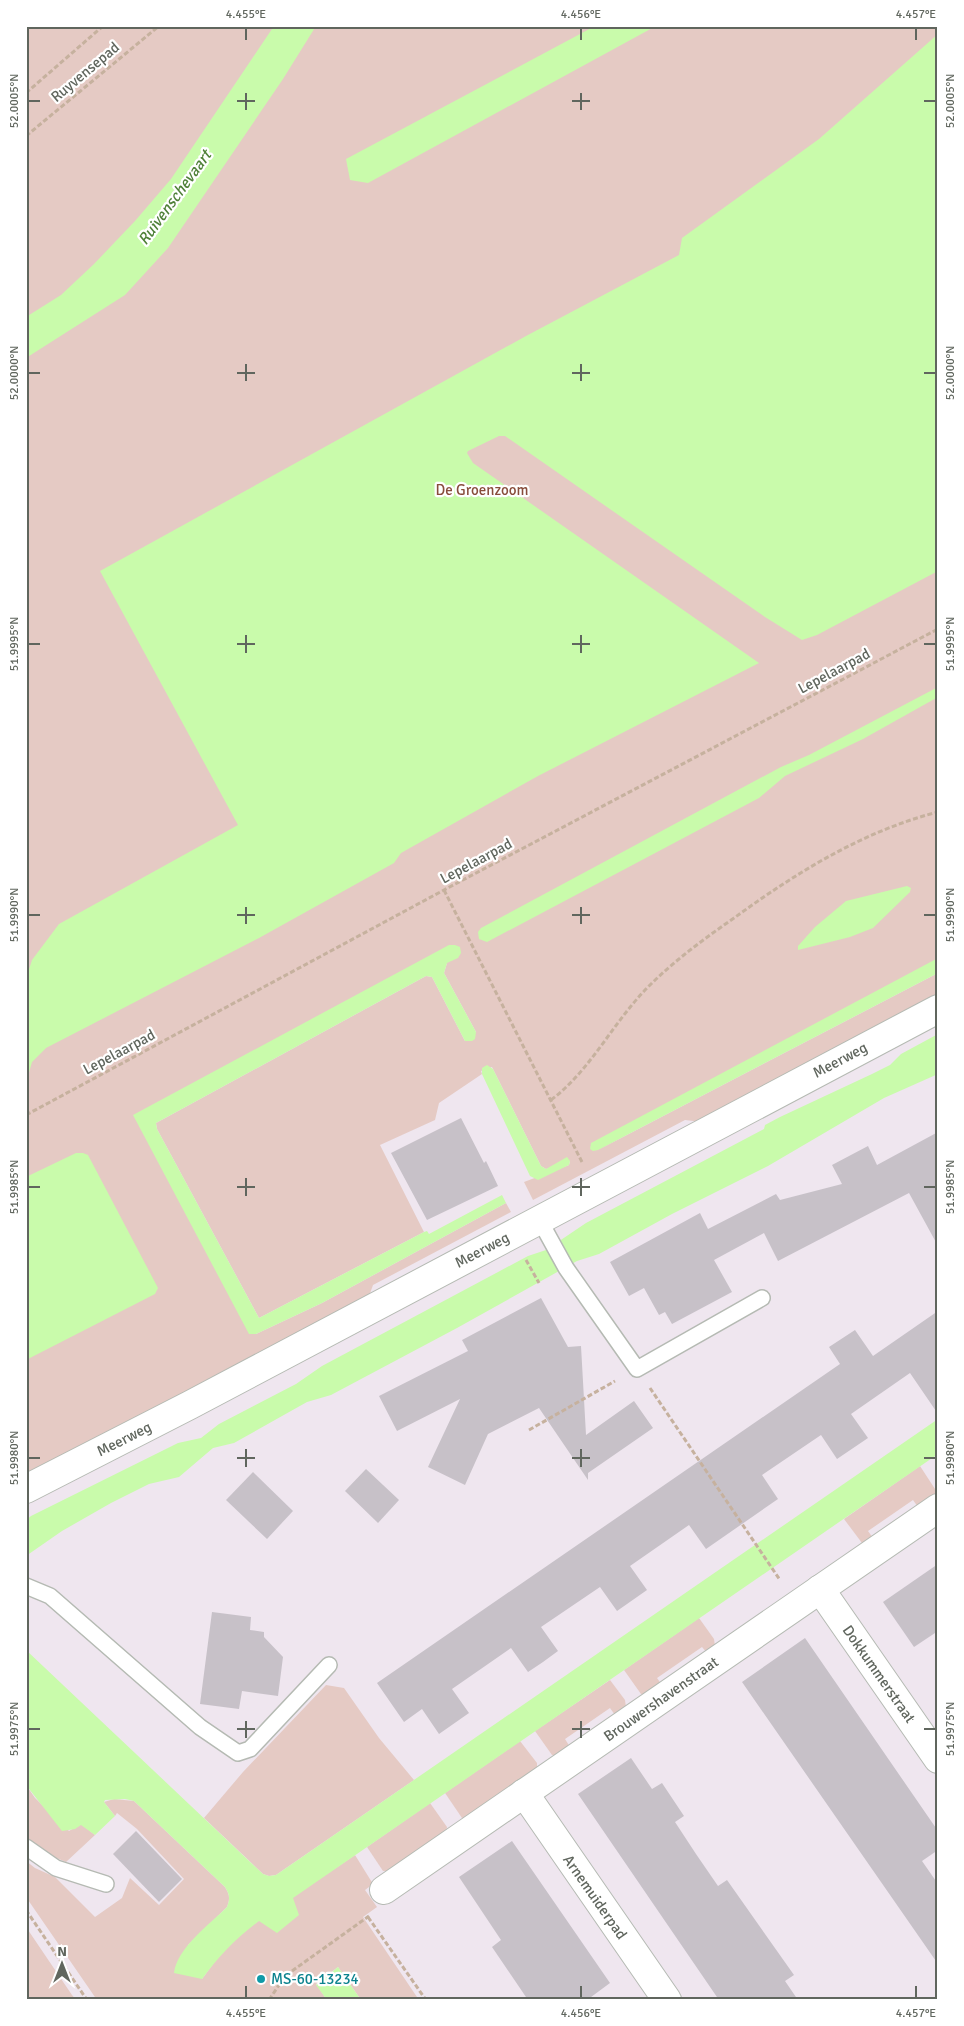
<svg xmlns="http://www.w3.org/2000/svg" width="964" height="2026" font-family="Signika,sans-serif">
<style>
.green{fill:#e5cac4}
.water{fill:#c9fbab}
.building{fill:#c7c1c8}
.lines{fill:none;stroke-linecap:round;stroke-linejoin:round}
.service-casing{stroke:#b5bab3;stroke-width:18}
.minor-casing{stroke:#b5bab3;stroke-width:30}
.path{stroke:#c6b19e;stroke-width:3;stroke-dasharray:5 2.5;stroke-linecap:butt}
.service{stroke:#fff;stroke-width:15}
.minor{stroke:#fff;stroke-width:28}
.ticks{fill:none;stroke:#60665e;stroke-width:2}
.culture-dot{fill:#0f9aa8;stroke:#fff;stroke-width:2}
.labels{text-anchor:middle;stroke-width:4.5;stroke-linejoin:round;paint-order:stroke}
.street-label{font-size:15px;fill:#60665e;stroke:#fff}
.park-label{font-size:15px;fill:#884d3b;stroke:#fff}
.culture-label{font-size:15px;fill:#0d838f;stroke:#fff;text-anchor:start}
.water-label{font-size:16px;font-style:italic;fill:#4f8138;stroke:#fff}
.neatline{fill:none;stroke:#60665e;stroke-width:2}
.ticks-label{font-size:12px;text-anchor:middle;fill:#60665e}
</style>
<rect width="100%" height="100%" fill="#efe6ef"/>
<g class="green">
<polygon points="26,26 938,26 938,965 598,1150 938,973 938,997 702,1122 685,1120 533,1200 524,1182 569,1165 570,1161 546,1169 541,1166 492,1067 481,1071 482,1074 439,1103 435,1120 380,1145 424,1232 259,1318 157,1129 156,1123 426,976 432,977 465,1041 476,1032 444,973 447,963 457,958 139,1125 256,1334 322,1303 506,1203 511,1212 373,1285 368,1299 26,1476"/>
<polygon points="920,1466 935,1489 936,1496 918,1507 913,1500 868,1531 873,1538 867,1543 862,1543 844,1519"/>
<polygon points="699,1618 714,1639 715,1646 708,1654 702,1647 657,1678 662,1685 646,1694 641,1694 624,1670"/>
<polygon points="610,1680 625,1700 626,1707 615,1715 610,1708 565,1739 570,1747 557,1755 552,1755 535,1731"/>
<polygon points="326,1685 344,1688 379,1738 414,1780 276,1875 269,1876 263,1874 204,1818 243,1772"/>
<polygon points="520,1741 537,1763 537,1769 468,1818 462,1818 445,1793"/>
<polygon points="26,1785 35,1798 69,1831 81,1824 95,1835 66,1862 49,1855 26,1838"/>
<path d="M114 1799 134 1801 225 1887C230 1895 230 1899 227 1907L188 1945 202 1979C213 1964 223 1950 237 1938 273 1907 316 1882 355 1855L373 1884 365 1890 377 1907 363 1917 419 2000H361L338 1967 316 1984 327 2000H97L26 1897V1861L35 1868 55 1877 95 1917 122 1898 130 1878 159 1905 184 1879 137 1829 117 1813 115 1816 104 1802Z"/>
<polygon points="430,1803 447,1827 446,1832 390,1871 383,1871 367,1847"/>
<polygon points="26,1927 72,1995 76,2000 26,2000"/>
</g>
<g class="water">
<polygon points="274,26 316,26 283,79 168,248 125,295 26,358 26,317 61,295 94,264 135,221 171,179"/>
<polygon points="595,26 656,26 368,183 350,180 346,159"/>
<polygon points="938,34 938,571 817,635 802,640 765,617 505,436 499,436 468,451 467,453 473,463 759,663 538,776 401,853 394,863 259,938 46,1048 32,1062 26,1083 26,979 32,960 59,924 238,825 100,571 526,336 679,255 682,238 819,139"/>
<polygon points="938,687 938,697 863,739 785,776 759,798 487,942 479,939 478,932 481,928 781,767 809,755"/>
<polygon points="907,886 911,888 910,892 873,928 850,937 798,950 798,946 815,927 846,901"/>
<polygon points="449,945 455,945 460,947 461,953 458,958 447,963 444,973 476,1032 475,1039 472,1041 465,1041 432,977 426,976 156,1123 157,1129 259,1318 424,1232 427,1231 429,1234 502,1195 506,1203 322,1303 256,1334 249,1334 133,1115"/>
<polygon points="938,958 938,973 598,1150 593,1151 590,1149 591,1143"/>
<polygon points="938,1034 938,1074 884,1098 768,1166 672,1214 599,1254 577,1261 457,1328 331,1395 307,1402 234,1443 213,1448 179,1477 149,1484 111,1503 62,1531 26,1556 26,1520 31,1516 178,1443 201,1438 219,1424 296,1384 322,1366 528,1256 546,1250 586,1223 764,1129 765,1125 780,1117 872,1074 890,1065 901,1054"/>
<polygon points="487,1065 493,1069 541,1166 546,1169 567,1157 570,1161 569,1165 538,1180 530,1176 482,1074 482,1068"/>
<polygon points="76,1153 83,1153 88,1155 158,1288 155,1294 26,1360 26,1177"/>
<path d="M938 1419V1454L293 1898 299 1915 277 1933 259 1921C236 1938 219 1956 202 1979L174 1973C177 1948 210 1924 227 1907 230 1899 230 1895 225 1887L134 1801 125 1799 105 1800 104 1802 115 1816 95 1835 81 1825 75 1829 62 1831 26 1785V1650L263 1874 269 1876 276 1875Z"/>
<polygon points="338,1967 361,2000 327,2000 316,1985"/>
</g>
<g class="building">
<polygon points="461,1118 484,1163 486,1161 498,1186 427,1220 391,1153"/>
<polygon points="938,1132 938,1246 909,1193 778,1261 764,1233 714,1260 732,1292 672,1324 665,1312 659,1315 644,1288 629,1296 610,1262 700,1213 708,1229 776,1194 780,1200 842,1184 832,1165 868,1146 877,1165"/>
<polygon points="541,1298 568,1347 581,1346 586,1435 634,1401 653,1428 588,1473 588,1480 539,1408 488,1434 465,1485 428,1467 460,1399 397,1431 379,1396 468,1351 462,1340"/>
<polygon points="938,1311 938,1414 910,1373 851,1414 868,1438 837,1459 821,1435 762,1475 778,1499 706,1549 689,1525 630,1566 647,1590 617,1611 600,1587 541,1627 558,1651 543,1662 528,1672 511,1648 452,1689 469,1713 439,1734 422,1709 404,1722 377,1683 840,1364 829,1347 855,1330 873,1356"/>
<polygon points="366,1469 399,1500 378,1523 345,1491"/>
<polygon points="253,1472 293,1511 267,1539 226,1500"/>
<polygon points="938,1564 938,1631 914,1647 883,1602"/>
<polygon points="212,1612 251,1617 250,1630 264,1632 264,1637 283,1657 278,1696 242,1691 239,1709 200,1704"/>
<polygon points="805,1638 938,1831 938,1850 922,1861 938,1884 938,1964 742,1682"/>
<polygon points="631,1758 652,1789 662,1783 684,1816 675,1822 696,1854 718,1886 727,1880 794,1975 785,1981 798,2000 719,2000 578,1794"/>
<polygon points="136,1831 182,1879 159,1902 113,1854"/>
<polygon points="512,1841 610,1983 587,2000 528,2000 492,1947 501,1940 459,1877"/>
</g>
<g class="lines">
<defs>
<g id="service">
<polyline points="539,1219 566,1268 637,1369 762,1298"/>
<polyline points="26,1586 50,1596 200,1727 238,1753 250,1749 329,1665"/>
<polyline points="26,1847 56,1868 106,1884"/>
</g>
<g id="minor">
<polyline points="26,1489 190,1405 938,1009"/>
<polyline points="820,1589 938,1759"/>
<polyline points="524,1793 667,2000"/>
<polyline points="384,1890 938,1508"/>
</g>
</defs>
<use href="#service" class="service-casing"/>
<use href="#minor" class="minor-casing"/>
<g class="path">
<polyline points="26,93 103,26"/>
<polyline points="26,136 159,26"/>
<polyline points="444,890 583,1164"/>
<path d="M551 1100C591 1070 613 1022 649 986 675 960 704 939 734 918 796 873 863 831 938 812"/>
<polyline points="26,1115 444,890 938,629"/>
<polyline points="526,1260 539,1283"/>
<polyline points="650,1388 780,1580"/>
<polyline points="529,1430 615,1381"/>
<polyline points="26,1910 87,2000"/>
<polyline points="368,1917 426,2000"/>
<polyline points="269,2000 285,1976 369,1916"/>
</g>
<use href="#service" class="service"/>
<use href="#minor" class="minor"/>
</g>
<path class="ticks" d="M246 28V40M581 28V40M916 28V40M246 93V110M581 93V110M28 101H40M237 101H255M572 101H590M924 101H936M246 364V381M581 364V381M28 373H40M237 373H255M572 373H590M924 373H936M246 635V653M581 635V653M28 644H40M237 644H255M572 644H590M924 644H936M246 907V924M581 907V924M28 915H40M237 915H255M572 915H590M924 915H936M246 1178V1196M581 1178V1196M28 1187H40M237 1187H255M572 1187H590M924 1187H936M246 1449V1467M581 1449V1467M28 1458H40M237 1458H255M572 1458H590M924 1458H936M246 1721V1738M581 1721V1738M28 1729H40M237 1729H255M572 1729H590M924 1729H936M246 1986V1998M581 1986V1998M916 1986V1998"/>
<circle class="culture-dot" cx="261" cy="1979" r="5"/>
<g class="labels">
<g class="street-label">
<text transform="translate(85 72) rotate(-40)" y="5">Ruyvensepad</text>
<text transform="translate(834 671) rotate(-28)" y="5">Lepelaarpad</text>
<text transform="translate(476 861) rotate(-28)" y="5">Lepelaarpad</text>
<text transform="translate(119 1052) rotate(-28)" y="5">Lepelaarpad</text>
<text transform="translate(840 1060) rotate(-28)" y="5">Meerweg</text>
<text transform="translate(482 1250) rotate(-28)" y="5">Meerweg</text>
<text transform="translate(124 1439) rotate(-27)" y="5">Meerweg</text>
<text transform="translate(879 1674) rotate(55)" y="5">Dokkummerstraat</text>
<text transform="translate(661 1699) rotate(-35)" y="5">Brouwershavenstraat</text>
<text transform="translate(595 1897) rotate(55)" y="5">Arnemuiderpad</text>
</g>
<g class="park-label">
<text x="482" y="495">De Groenzoom</text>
</g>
<g class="culture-label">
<text x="271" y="1984">MS-60-13234</text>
</g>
<g class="water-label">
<text transform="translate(174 197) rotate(-54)" y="6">Ruivenschevaart</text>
</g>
</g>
<rect width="964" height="2026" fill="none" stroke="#ffffff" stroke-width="55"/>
<g transform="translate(62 1964)" stroke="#ffffff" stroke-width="4" paint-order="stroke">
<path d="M0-4L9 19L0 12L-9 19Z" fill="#60665e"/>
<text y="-8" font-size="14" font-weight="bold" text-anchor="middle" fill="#60665e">N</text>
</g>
<rect x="28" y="28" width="908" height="1970" class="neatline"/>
<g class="ticks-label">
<text x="246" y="18">4.455°E</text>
<text x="581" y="18">4.456°E</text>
<text x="916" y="18">4.457°E</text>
<text transform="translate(14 101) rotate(-90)" y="4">52.0005°N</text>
<text transform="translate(950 101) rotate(-90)" y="4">52.0005°N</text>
<text transform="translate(14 373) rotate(-90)" y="4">52.0000°N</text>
<text transform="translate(950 373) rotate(-90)" y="4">52.0000°N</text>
<text transform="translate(14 644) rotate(-90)" y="4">51.9995°N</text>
<text transform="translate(950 644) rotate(-90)" y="4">51.9995°N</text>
<text transform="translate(14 915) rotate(-90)" y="4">51.9990°N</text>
<text transform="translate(950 915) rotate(-90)" y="4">51.9990°N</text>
<text transform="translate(14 1187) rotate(-90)" y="4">51.9985°N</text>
<text transform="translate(950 1187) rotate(-90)" y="4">51.9985°N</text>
<text transform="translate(14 1458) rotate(-90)" y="4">51.9980°N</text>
<text transform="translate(950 1458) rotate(-90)" y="4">51.9980°N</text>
<text transform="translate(14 1729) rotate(-90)" y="4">51.9975°N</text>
<text transform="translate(950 1729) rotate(-90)" y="4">51.9975°N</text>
<text x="246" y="2017">4.455°E</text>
<text x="581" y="2017">4.456°E</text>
<text x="916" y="2017">4.457°E</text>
</g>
</svg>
